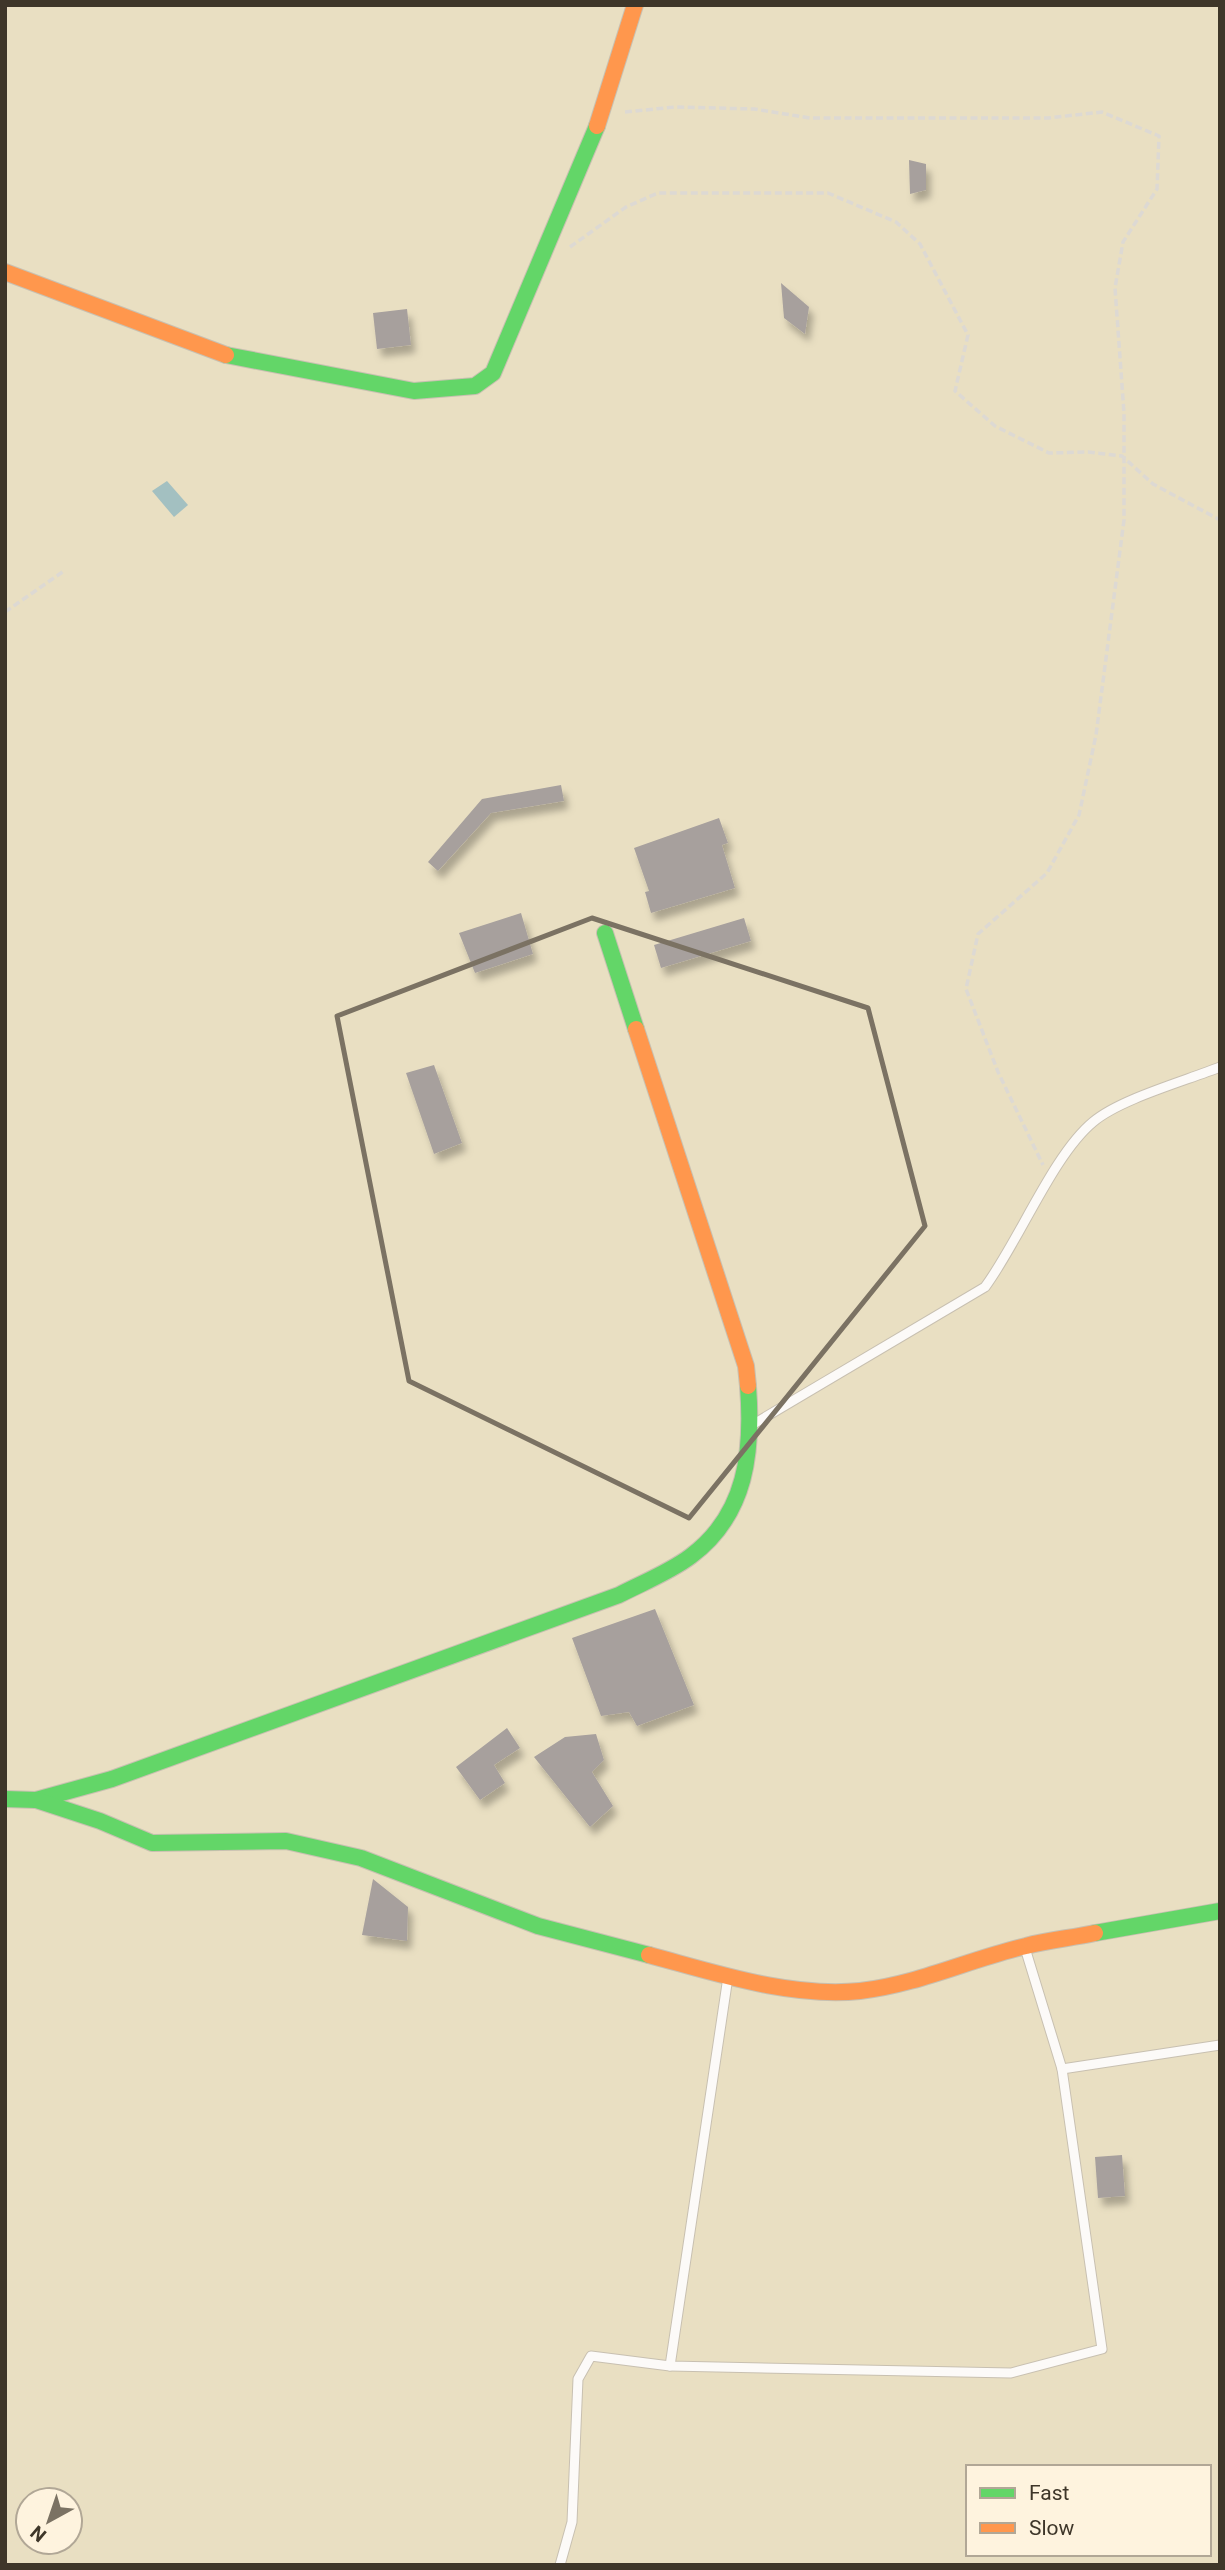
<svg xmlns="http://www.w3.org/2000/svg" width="1225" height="2570" font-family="Roboto,sans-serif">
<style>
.sand{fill:#e9dfc2;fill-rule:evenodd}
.water{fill:#a3c0c1}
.building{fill:#a7a09d;filter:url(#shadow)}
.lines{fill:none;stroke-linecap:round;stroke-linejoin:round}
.lane-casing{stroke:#c8c0b1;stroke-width:11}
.fast-casing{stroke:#c8c0b1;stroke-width:18}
.slow-casing{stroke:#c8c0b1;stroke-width:18}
.path{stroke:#ddd9d3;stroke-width:3.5;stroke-dasharray:7 3.5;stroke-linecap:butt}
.lane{stroke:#fcfaf8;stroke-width:9}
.fast{stroke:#63d668;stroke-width:16}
.slow{stroke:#ff974d;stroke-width:16}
.marked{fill:none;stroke:#7b7263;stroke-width:5;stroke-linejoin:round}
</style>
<defs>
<filter id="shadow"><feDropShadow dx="4.5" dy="8" stdDeviation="3.5" flood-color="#0004"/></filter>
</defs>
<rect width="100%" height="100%" fill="#ebe1ce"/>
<path class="sand" d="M5 5H1220V2565H5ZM968 2467H1209V2554H968ZM28 2500H70V2542H28Z"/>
<polygon class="water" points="167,481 188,505 174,517 152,491"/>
<g class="building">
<polygon points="909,160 926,164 926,190 910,194"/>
<polygon points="781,283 809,307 805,334 784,318"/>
<polygon points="407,309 411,345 377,349 373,313"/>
<polygon points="561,785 564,801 491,813 438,871 428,862 482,799"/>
<polygon points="719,818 728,843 722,845 735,888 651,913 645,892 649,891 634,848"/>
<polygon points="521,913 533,954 475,973 459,933"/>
<polygon points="744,918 751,941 661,968 654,945"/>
<polygon points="434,1065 462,1143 434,1154 406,1073"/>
<polygon points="655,1609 694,1705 637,1726 629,1712 601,1716 572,1638"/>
<polygon points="507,1728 520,1748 494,1765 505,1783 480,1800 456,1767"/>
<polygon points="596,1734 604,1760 592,1772 613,1806 590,1827 534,1757 565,1737"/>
<polygon points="373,1879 408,1907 407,1941 362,1935"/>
<polygon points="1122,2155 1125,2196 1098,2198 1095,2157"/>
</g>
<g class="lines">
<defs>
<g id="lane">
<path d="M752 1425 985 1287C1019 1241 1053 1155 1093 1122 1120 1099 1185 1081 1220 1067"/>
<polyline points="1062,2069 1220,2045"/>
<polyline points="670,2366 728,1977"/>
<polyline points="560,2565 572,2522 578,2379 591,2356 670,2366 1011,2373 1102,2349 1062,2069 1025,1948"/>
</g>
<g id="fast">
<polyline points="226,355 414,391 475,386 493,373 597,126"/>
<polyline points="605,933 636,1029"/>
<path d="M5 1799 36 1800 112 1779 619 1595C642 1583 670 1572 691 1556 747 1514 753 1451 748 1386"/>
<polyline points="36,1800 100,1821 152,1843 286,1841 361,1858 538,1926 649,1955"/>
<polyline points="1095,1933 1220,1911"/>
</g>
<g id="slow">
<polyline points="597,126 635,5"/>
<polyline points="5,272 226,355"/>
<polyline points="636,1029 746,1366 748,1386"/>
<path d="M649 1955C716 1973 790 1998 860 1991 919 1984 970 1959 1026 1946 1048 1940 1072 1938 1095 1933"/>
</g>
</defs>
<use href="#lane" class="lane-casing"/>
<use href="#fast" class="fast-casing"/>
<use href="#slow" class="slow-casing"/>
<g class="path">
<polyline points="625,112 675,107 754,109 810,118 1048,118 1102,112 1159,136 1157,189 1123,242 1115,288 1124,413 1124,520 1096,735 1079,815 1047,873 978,934 966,989 998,1072 1043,1165"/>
<polyline points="570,247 626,207 658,193 828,193 896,222 920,244 968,335 955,391 995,426 1049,453 1088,452 1122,456 1153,484 1220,520"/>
<polyline points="5,612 64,571"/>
</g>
<use href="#lane" class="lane"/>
<use href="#fast" class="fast"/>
<use href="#slow" class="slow"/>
</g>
<path class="marked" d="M592 918 868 1008 925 1226 689 1518 409 1381 337 1016Z"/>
<rect width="1225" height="2570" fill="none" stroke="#3e3629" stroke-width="14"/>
<rect x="966" y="2465" width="245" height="91" fill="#fef3de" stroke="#b1a796" stroke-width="2"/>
<rect x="980" y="2488" width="35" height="10" fill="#63d668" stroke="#b1a796" stroke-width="2"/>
<text x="1029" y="2500" font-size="21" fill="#3e3629">Fast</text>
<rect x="980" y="2523" width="35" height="10" fill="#ff974d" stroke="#b1a796" stroke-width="2"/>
<text x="1029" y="2535" font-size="21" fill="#3e3629">Slow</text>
<g transform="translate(49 2521) rotate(220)"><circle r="33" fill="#fef3de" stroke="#b1a796" stroke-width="2"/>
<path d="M0-5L12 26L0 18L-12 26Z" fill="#7b7263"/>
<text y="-10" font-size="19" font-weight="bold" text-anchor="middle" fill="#3e3629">N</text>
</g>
</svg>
